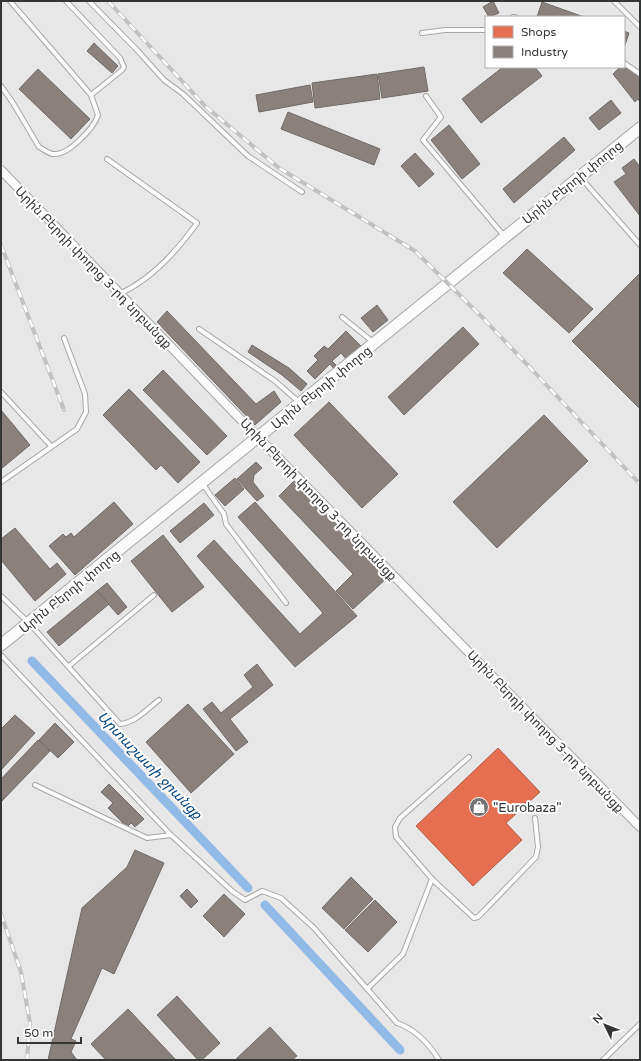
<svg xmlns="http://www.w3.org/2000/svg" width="641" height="1061" font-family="'Varela Round','Noto Sans Armenian',sans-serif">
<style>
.shops{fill:#e76f51;stroke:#b15e49}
.industry{fill:#8a817c;stroke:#706a67}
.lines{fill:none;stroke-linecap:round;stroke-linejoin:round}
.canal{stroke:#92bae7;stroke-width:9}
.service-casing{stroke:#a6a6a7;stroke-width:6}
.minor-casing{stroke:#a6a6a7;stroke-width:10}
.tertiary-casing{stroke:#a6a6a7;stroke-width:13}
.service{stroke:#fbfbfc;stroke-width:4}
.minor{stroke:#fbfbfc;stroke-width:8}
.tertiary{stroke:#fbfbfc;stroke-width:11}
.rail-casing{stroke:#c1c1c2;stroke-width:4}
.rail{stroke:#fff;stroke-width:2.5;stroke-dasharray:8;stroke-linecap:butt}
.labels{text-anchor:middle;stroke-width:4;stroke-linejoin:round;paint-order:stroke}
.street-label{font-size:13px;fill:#343535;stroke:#fff}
.poi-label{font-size:13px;fill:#343535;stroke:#fff;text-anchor:start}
.water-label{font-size:14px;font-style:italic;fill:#05467f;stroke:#fff}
</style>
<rect width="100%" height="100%" fill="#e7e7e8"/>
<polygon class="shops" points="498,748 540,792 506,823 522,840 473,886 416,826"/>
<g class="industry">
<polygon points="493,1 499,13 489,17 483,7"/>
<polygon points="542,2 584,17 537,17"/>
<polygon points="624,31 629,33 624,48"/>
<polygon points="94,43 118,66 112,73 87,51"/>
<polygon points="424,67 428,91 382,98 378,74"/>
<polygon points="503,67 535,67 542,76 481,123 462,99"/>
<polygon points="620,67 628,69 640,77 640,102 638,99 635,102 613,74"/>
<polygon points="38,69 90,119 71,139 19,89"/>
<polygon points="377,74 380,99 315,108 312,83"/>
<polygon points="310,85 313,102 259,112 256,95"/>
<polygon points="611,100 621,113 599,130 589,118"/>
<polygon points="288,112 380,149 374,165 281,129"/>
<polygon points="449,125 480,164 462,179 431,140"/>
<polygon points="564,137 575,150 514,203 503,189"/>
<polygon points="415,153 434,174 419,187 401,166"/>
<polygon points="634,159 640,167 640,216 614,182 626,174 622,168"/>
<polygon points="527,249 593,309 569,333 503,273"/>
<polygon points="640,273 640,409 572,341"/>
<polygon points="377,305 388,320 373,332 361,318"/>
<polygon points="167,311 256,404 274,391 281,402 255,425 157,322"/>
<polygon points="463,327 479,344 404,415 388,397"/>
<polygon points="346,331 361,346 347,360 341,353 332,361 337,366 334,369 330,364 315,379 307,371 318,360 314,356 324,346 328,349"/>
<polygon points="252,345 289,368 307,384 301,391 282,375 248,352"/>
<polygon points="163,370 227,436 207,455 143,390"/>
<polygon points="129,389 200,462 178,483 161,465 156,470 103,415"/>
<polygon points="329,402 398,474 362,508 294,435"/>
<polygon points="1,410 30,445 1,469"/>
<polygon points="544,415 588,461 497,548 453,502"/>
<polygon points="256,462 262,468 254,475 253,482 264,496 257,501 237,479"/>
<polygon points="235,478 244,489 225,506 215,495"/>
<polygon points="295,480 387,578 353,609 336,591 353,574 279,496"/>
<polygon points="114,502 133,524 75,575 49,546 63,534 66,537 71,533 74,537"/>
<polygon points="255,502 357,616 295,667 197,556 214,540 300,634 323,613 238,517"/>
<polygon points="204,503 214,515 180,543 170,531"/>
<polygon points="15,528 50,569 57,563 66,574 35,601 1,560 1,539"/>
<polygon points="163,535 204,587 172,612 131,561"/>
<polygon points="107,583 127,607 118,615 97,591"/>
<polygon points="97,591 109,604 59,646 47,632"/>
<polygon points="257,664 273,685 230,719 248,742 236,751 203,709 212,702 221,713 253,687 244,675"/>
<polygon points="188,704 234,754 191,793 146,742"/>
<polygon points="15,715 35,733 1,770 1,729"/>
<polygon points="55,723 74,742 58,758 39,740"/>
<polygon points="38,740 50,751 1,802 1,779"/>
<polygon points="109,784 144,819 135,827 131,823 127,827 108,808 113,803 101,792"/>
<polygon points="135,850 164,863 114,974 102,968 71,1039 76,1041 71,1052 77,1060 48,1060 82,908 127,867"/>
<polygon points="351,877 373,899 344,929 322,908"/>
<polygon points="187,889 198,901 191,908 180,896"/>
<polygon points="224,894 245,914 224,937 203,916"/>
<polygon points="375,900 397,922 368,952 345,930"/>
<polygon points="177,996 220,1043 202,1060 198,1060 157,1015"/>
<polygon points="128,1009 176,1060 106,1060 91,1044"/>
<polygon points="270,1027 297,1056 292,1060 235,1060"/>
</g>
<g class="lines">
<g class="canal">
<polyline points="32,661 248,888"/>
<polyline points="265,905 400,1050"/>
</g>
<defs>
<g id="service">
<polyline points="10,1 91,95"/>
<polyline points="89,1 137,50 164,80 183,94 248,156 302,192"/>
<polyline points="614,1 640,27"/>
<polyline points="513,17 515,17"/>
<polyline points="422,33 445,30 486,30"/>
<polyline points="624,63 640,74"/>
<path d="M1 86 13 103 39 147C43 149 48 153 53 154 68 156 94 128 98 115L91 95 122 70 124 67 120 58 66 1"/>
<polyline points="426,96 441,117 423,140 505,237"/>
<path d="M107 159 197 223C177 251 151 280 119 294"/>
<polyline points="581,178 640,245"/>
<polyline points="342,317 373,342"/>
<polyline points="199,329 275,381 300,403"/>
<polyline points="1,392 51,446"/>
<polyline points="1,482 77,429 86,412 85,394 64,338"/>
<polyline points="202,483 224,514 226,524 286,603"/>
<path d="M1 596 29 623 120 724C135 723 147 709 159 700"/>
<path d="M1 655 171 835 232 891 245 900 262 891 281 898 314 928 397 1023C415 1029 429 1044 439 1060"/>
<polyline points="69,666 154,595"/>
<polyline points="35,785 147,838 171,835"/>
<polyline points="432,879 474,918 478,917 536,857 538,847 535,818"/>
<polyline points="367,989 403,954 432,879 396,837 395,827 400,818 469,757"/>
<polyline points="603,1060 640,1024"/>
</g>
<polyline id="minor" points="1,170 247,426 640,827"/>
<polyline id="tertiary" points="1,645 640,128"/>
</defs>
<use href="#service" class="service-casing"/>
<use href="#minor" class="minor-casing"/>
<use href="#tertiary" class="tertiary-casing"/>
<use href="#service" class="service"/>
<use href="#minor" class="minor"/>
<use href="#tertiary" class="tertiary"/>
<defs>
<g id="rail">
<polyline points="108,1 205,106 279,168 415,251 483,318 640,484"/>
<polyline points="1,245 64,410"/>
<polyline points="1,914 21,972 30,1023 27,1060"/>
</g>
</defs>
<use href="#rail" class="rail-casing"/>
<use href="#rail" class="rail"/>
</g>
<defs>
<symbol id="shop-disc" viewBox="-11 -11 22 22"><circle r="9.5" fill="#737374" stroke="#fff"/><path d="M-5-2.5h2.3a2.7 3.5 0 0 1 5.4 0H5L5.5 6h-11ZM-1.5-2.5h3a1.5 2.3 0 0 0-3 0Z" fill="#fff"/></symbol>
</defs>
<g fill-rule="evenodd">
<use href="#shop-disc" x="468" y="796" width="22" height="22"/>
</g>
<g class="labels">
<g class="street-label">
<text transform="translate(572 182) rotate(-39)" y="5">Արին Բերդի փողոց</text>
<text transform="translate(94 267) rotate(46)" y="5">Արին Բերդի փողոց 3-րդ նրբանցք</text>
<text transform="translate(321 387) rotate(-39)" y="5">Արին Բերդի փողոց</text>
<text transform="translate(319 499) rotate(46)" y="5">Արին Բերդի փողոց 3-րդ նրբանցք</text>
<text transform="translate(69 591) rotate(-39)" y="5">Արին Բերդի փողոց</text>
<text transform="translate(546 731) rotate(46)" y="5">Արին Բերդի փողոց 3-րդ նրբանցք</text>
</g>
<g class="poi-label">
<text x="493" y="812">"Eurobaza"</text>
</g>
<g class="water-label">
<text transform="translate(150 765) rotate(46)" y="5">Արտաշատի ջրանցք</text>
</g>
</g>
<rect width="641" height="1061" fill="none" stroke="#343535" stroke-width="4"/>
<rect x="485" y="16" width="140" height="52" fill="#ffffff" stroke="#aeaeae"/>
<rect x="493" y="26" width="20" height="12" fill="#e76f51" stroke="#aeaeae"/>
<text x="521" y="36" font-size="12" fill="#343535">Shops</text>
<rect x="493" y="46" width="20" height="12" fill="#8a817c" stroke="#aeaeae"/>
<text x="521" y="56" font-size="12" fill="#343535">Industry</text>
<g transform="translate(605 1025) rotate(313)" stroke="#ffffff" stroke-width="3" paint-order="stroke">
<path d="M0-3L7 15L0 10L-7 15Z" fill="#343535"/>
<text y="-6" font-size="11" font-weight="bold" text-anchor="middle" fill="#343535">N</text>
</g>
<path d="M18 1037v6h63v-6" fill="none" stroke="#343535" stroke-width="2"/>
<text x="24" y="1037" font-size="12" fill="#343535" stroke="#ffffff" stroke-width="3" paint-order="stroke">50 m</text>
</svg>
